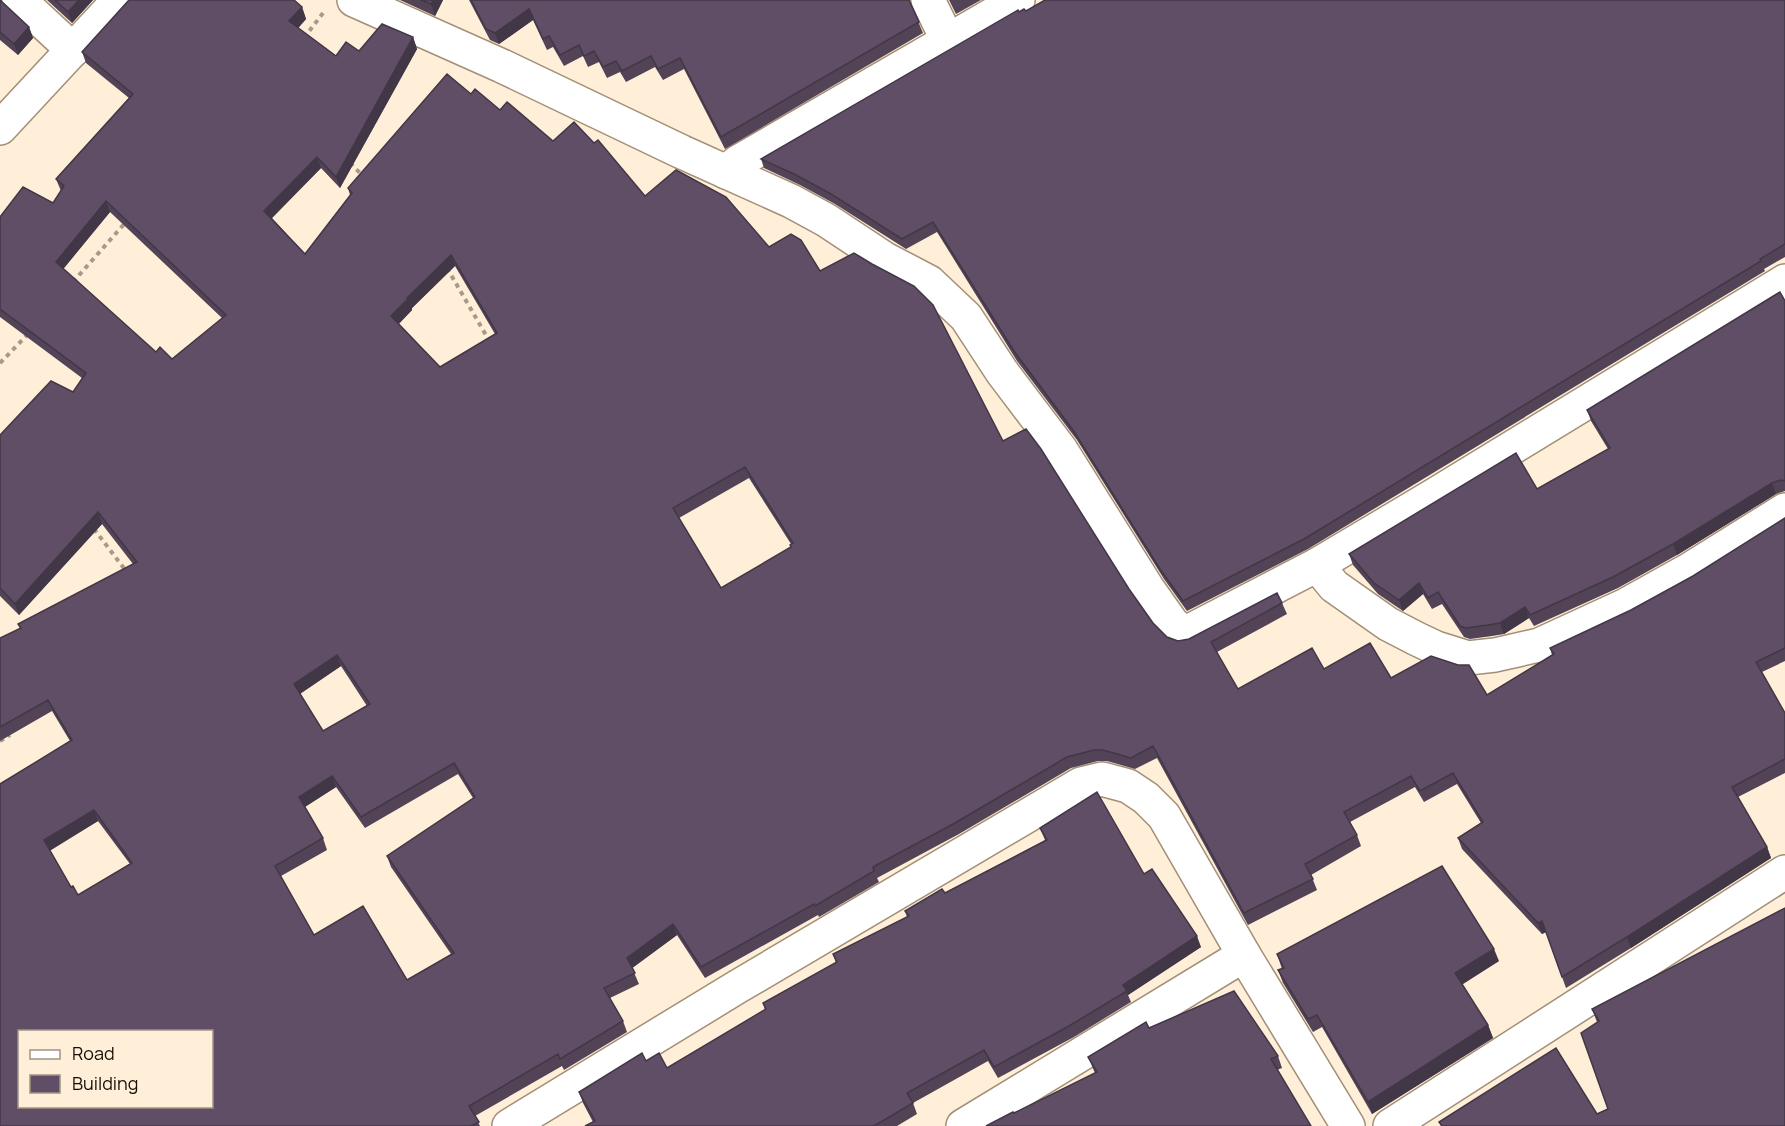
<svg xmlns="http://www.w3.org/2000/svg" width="1785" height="1126" font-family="Manrope,sans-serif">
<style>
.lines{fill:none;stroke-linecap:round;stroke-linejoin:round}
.street-casing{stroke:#a28f76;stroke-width:36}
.path{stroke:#a79a89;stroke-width:4;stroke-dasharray:4.5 4.5;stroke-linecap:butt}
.street{stroke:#fff;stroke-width:33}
.wall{fill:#524357;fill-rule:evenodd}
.shaded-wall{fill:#423747}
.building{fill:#5f4e65;stroke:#423747;stroke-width:1.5;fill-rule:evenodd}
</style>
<rect width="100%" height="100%" fill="#ffeed8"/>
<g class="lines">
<defs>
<g id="street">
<polyline points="19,0 73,50"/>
<polyline points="354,0 502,66 682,152 791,201 826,220 885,259 929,282 966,317 1002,372 1061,450 1148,589 1172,623 1184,634 1317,565 1433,496 1785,281"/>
<polyline points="928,0 948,41"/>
<polyline points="0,128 119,0"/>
<polyline points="726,172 738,162 1018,0"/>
<polyline points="1317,565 1334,586 1388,624 1417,639 1436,648 1468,658 1495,655 1539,645 1626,605 1687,571 1785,510"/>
<polyline points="509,1126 737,987 1081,784 1102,779 1128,786 1146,798 1164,816 1244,955 1348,1126"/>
<polyline points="963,1126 1244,955"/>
<polyline points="1390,1126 1785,872"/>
</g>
</defs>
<use href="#street" class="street-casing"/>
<g class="path">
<polyline points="304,38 323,13"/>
<polyline points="350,163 364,177"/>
<polyline points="447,268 490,342"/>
<polyline points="73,282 126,222"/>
<polyline points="0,363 29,333"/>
<polyline points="94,529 126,571"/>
<polyline points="0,741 10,735"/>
</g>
<use href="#street" class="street"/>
</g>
<g class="wall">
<polygon points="0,0 1,0 2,3 29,27 33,38 18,55 0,40"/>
<polygon points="47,0 93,0 72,23"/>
<polygon points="400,0 443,0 435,16"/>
<polygon points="469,0 909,0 923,33 725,149 684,69 663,80 655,67 626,82 620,72 607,78 599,62 588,67 583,56 564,66 553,47 547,50 533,20 499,44 490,40"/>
<polygon points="949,0 981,0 956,14"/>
<polygon points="1785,0 1785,257 1764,269 1765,271 1308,549 1187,611 1164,579 1077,440 1017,361 937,232 906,249 835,204 800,185 764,168 761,159 1019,12"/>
<path d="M129 2 297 3 302 7 306 19 298 28 336 56 413 37 417 49 340 188 321 168 272 218 305 254 350 195 348 188 471 94 553 141 594 143 645 196 769 247 820 271 1003 441 1129 589 1153 623 1167 637 1178 641 1189 639 1282 603 1287 614 1217 652 1238 689 1324 669 1391 678 1487 695 1552 655 1550 648 1631 610 1693 576 1785 518V661L1762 672 1785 713V773L1738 797 1767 847 1771 858 1631 948 1566 988 1546 932 1542 934 1462 849 1458 838 1481 823 1457 784 1424 802 1415 787 1350 822 1357 835 1361 846 1311 875 1317 890 1248 925 1157 758 1135 769 1107 761H1098L1071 768 959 834 877 878 879 882 819 917 818 915 705 978 677 935 632 968 639 984 610 998 623 1021 627 1032 564 1070 562 1066 475 1116 480 1126H0L70 741 52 711 0 741V638L20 629 18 624 133 564 102 524 19 615 0 596V435L73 392 82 378 0 317V217L53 203 61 191 56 179 129 98 86 63 82 52ZM110 212 222 318 172 359 156 352 63 269ZM455 266 495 334 440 367 399 324 412 310V308ZM749 478 791 544 790 545 791 548 721 588 679 518ZM341 666 367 706 323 731 300 694ZM458 774 473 798 387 856 391 867 451 954 407 980 314 935 281 876 327 850 323 838 305 807 336 787 365 828ZM98 821 130 864 78 895 71 887 50 850Z"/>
<polygon points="1785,301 1785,491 1776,494 1677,555 1618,588 1534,626 1529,618 1504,634 1492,636 1470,639 1464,637 1442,604 1432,609 1423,594 1403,611 1378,594 1353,565 1349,554 1537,489 1608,449 1591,421 1587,410"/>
<polygon points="1040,828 1144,874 1201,947 1128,995 1131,1002 1074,1037 998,1078 988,1061 913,1103 917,1114 897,1126 585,1126 593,1122 583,1103 579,1092 646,1061 667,1068 765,1010 763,1003 836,963 833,954 907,917 905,911 945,893 1045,840"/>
<polygon points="1277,954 1499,961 1462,984 1488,1025 1493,1038 1372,1114 1322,1027 1313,1032 1283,983 1278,970 1282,969"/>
<polygon points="1592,1009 1785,1126 1441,1126 1439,1122 1597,1114 1608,1109 1597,1022"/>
<polygon points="1149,1028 1278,1056 1282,1068 1277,1070 1014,1113 1095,1073 1088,1057"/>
</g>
<g class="shaded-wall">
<polygon points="79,0 93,0 72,23 68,12"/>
<polygon points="433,0 443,0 435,16 431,4"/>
<polygon points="302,7 306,19 294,33 289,21"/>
<polygon points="529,9 533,20 499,44 495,33"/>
<polygon points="29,27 33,38 18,55 14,44"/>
<polygon points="413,37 417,49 340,188 336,177"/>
<polygon points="317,157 321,168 268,222 264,211"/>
<polygon points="106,201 110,212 60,273 56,262"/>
<polygon points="451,255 455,266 412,308 412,310 395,327 391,316 407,298"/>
<polygon points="1772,483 1776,494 1677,555 1673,544"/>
<polygon points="98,512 102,524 19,615 15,604"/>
<polygon points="1419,583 1423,594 1403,611 1399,600"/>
<polygon points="1525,607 1529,618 1504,634 1500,623"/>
<polygon points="337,655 341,666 298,695 294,684"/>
<polygon points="332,776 336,787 303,808 299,797"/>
<polygon points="94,810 98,821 48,852 44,840"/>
<polygon points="1767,847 1771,858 1631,948 1627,937"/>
<polygon points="1542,921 1546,932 1542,934 1538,923"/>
<polygon points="673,924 677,935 631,969 627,958"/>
<polygon points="1197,936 1201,947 1128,995 1123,985"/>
<polygon points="1494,949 1499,961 1460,986 1455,973"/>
<polygon points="1488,1025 1493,1038 1372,1114 1368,1102"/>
</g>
<g class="building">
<polygon points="0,0 29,27 14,44 0,32"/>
<polygon points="55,0 79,0 68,12"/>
<path d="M129 0H294L302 7 289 21 336 56 346 42 359 51 382 24 413 37 336 177 317 157 264 211 305 254 352 193 348 188 447 74 471 94 475 89 500 110 507 102 553 141 574 122 594 143 598 140 645 196 676 170 726 197 769 247 791 234 801 240 820 271 854 253 872 264 914 286 933 305 1003 441 1026 429 1041 449 1129 589 1153 623 1167 637 1178 641 1189 639 1277 593 1282 603 1211 642 1238 689 1312 648 1324 669 1370 643 1391 678 1431 656 1458 665H1469L1487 695 1554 654 1550 648 1631 610 1693 576 1785 518V648L1756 662 1785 713V759L1732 787 1767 847 1627 937 1562 977 1542 921 1538 923 1458 838 1483 822 1453 773 1420 791 1411 776 1344 812 1357 835 1305 864 1313 879 1244 913 1153 746 1131 758 1103 750H1094L1067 757 955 823 873 867 874 871 815 906 814 904 701 967 673 924 627 958 635 973 604 988 623 1021 560 1059 558 1054 469 1106 479 1122 471 1126H0V784L72 740 48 700 0 727V638L21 628 18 624 137 562 98 512 15 604 0 588V435L51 381 73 392 86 373 0 309V217L23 187 53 203 64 186 56 179 133 94 82 52ZM106 201 226 315 172 359 160 347 156 352 56 262ZM451 255 497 333 440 367 391 316 408 299 407 298ZM745 467 793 543 790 545 791 547 721 588 673 508ZM337 655 370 704 323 731 294 684ZM454 763 475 797 387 856 454 953 407 980 363 906 314 935 275 866 323 838 299 797 332 776 361 817ZM94 810 132 863 78 895 73 886 71 887 44 840ZM20 1032H212V1107H20Z"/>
<polygon points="421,0 433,0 431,4"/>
<polygon points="471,0 909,0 919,22 721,137 680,58 658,69 651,56 622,71 616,61 603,67 594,51 584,56 579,45 560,55 549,36 543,39 529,9 495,33 486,29"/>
<polygon points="1045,0 1785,0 1785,244 1760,259 1761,261 1304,539 1183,601 1160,569 1073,430 1014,351 933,222 902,239 831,194 796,175 761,159 1018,10 1019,12 1024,9 1026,11"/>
<polygon points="1780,292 1785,301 1785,481 1781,480 1772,483 1673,544 1613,577 1530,615 1525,607 1500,623 1488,625 1466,628 1460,626 1438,592 1428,598 1419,583 1399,600 1374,583 1349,554 1516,453 1537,489 1610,448 1587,410"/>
<polygon points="1097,792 1144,874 1152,869 1197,936 1123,985 1127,991 1069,1026 994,1067 984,1050 907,1093 913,1103 874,1126 585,1126 595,1121 579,1092 642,1053 646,1061 659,1053 667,1068 766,1009 763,1003 837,962 833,954 909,916 905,911 942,889 945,893 1047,840 1040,828"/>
<polygon points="1442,866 1494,949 1455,973 1488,1025 1368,1102 1317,1015 1308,1019 1278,970 1284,968 1277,954"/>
<polygon points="1785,908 1785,1126 1442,1126 1439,1122 1556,1048 1597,1114 1608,1109 1581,1033 1599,1021 1592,1009"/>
<polygon points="1234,991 1278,1056 1271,1059 1311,1126 986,1126 1013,1112 1014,1113 1097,1072 1088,1057 1146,1022 1149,1028"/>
</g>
<rect x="18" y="1030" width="195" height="78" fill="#ffeed8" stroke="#a19484" stroke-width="1.5"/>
<rect x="30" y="1050" width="30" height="9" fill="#ffffff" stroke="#a19484" stroke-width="1.5"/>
<text x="72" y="1060" font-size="18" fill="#150e06">Road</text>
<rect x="30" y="1075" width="30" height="18" fill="#5f4e65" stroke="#a19484" stroke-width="1.5"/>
<text x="72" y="1090" font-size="18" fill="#150e06">Building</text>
</svg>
